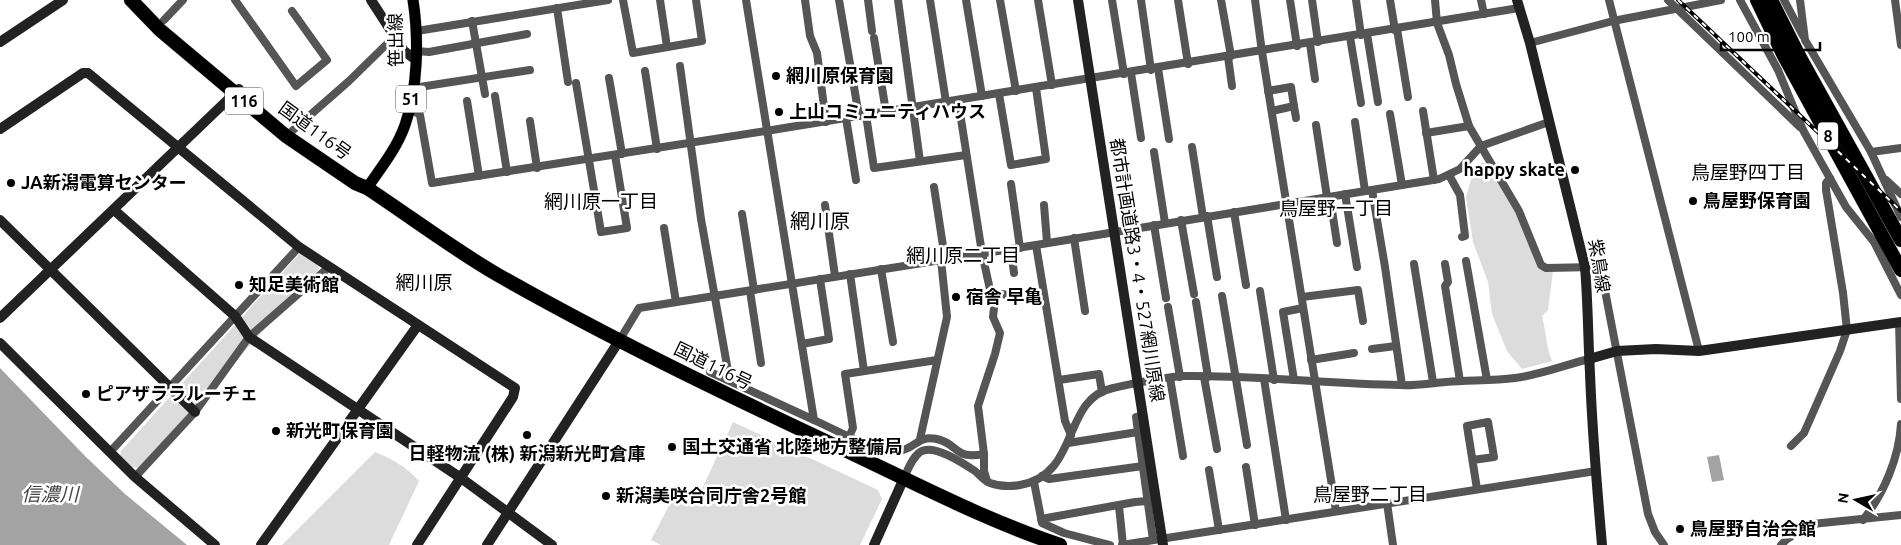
<svg xmlns="http://www.w3.org/2000/svg" width="1901" height="545" font-family="Ubuntu,'Noto Sans JP',sans-serif">
<style>
.green{fill:#dcdcdc}
.water{fill:#a3a3a3}
.lines{fill:none;stroke-linecap:round;stroke-linejoin:round}
.primary-casing{stroke:#dbdbdb;stroke-width:12}
.highway-casing{stroke:#dbdbdb;stroke-width:15}
.street{stroke:#555;stroke-width:8}
.secondary{stroke:#222;stroke-width:10}
.primary{stroke:#000;stroke-width:11}
.highway{stroke:#000;stroke-width:14}
.rail-casing{stroke:#000;stroke-width:4}
.rail{stroke:#fff;stroke-width:2;stroke-dasharray:5.5;stroke-linecap:butt}
.poi-dot{fill:#000;stroke:#fff;stroke-width:2}
.labels{text-anchor:middle;stroke-width:5;stroke-linejoin:round;paint-order:stroke}
.shield{fill:#fff;stroke:#4c4c4c;stroke-width:1}
.shield-label{font-size:16px;font-weight:bold;fill:#000}
.street-label{font-size:18px;fill:#000;stroke:#fff}
.poi-label{font-size:18px;font-weight:bold;fill:#000;stroke:#fff;text-anchor:start}
.neighbourhood-label{font-size:19px;fill:#000;stroke:#fff}
.water-label{font-size:19px;font-style:italic;fill:#444;stroke:#fff}
.quarter-label{font-size:20px;fill:#000;stroke:#fff}
</style>
<rect width="100%" height="100%" fill="#fff"/>
<g class="green">
<path d="M1483 162 1506 193 1522 224 1537 266 1544 271H1553L1548 310 1542 316C1546 331 1546 347 1552 361L1522 369 1507 351 1492 314 1488 282 1473 242 1466 197 1474 169Z"/>
<polygon points="299,254 302,254 318,264 319,269 139,468 132,467 120,456 121,451"/>
<polygon points="733,422 878,490 882,499 860,545 661,545 651,540 674,496 694,506"/>
<path d="M375 452C393 459 406 467 419 481L389 545H282Z"/>
</g>
<g class="water">
<polygon points="0,368 86,457 125,494 187,545 0,545"/>
<polygon points="1719,455 1724,480 1712,482 1707,457"/>
</g>
<g class="lines">
<defs>
<path id="primary" d="M367 188C381 168 397 148 405 125 418 88 419 39 413 0"/>
<g id="highway">
<path d="M131 0 160 30 286 136 355 183 367 188C411 217 453 249 498 275 607 337 721 392 834 445 909 480 982 519 1060 545"/>
<polyline points="1757,0 1784,56 1901,270"/>
<polyline points="1771,0 1799,56 1901,240"/>
</g>
</defs>
<use href="#primary" class="primary-casing"/>
<use href="#highway" class="highway-casing"/>
<g class="street">
<polyline points="235,0 296,86 327,60 292,11"/>
<polyline points="623,0 633,53 702,41 696,0"/>
<polyline points="660,0 667,47"/>
<path d="M746 0 814 420 881 452C891 453 900 452 908 448 919 442 923 436 937 439 959 444 954 460 984 454"/>
<polyline points="805,0 810,36 817,53 826,122"/>
<polyline points="839,0 859,116"/>
<polyline points="868,0 872,31"/>
<polyline points="898,0 920,161"/>
<polyline points="930,0 946,102"/>
<polyline points="966,0 982,96"/>
<polyline points="1000,0 1016,91"/>
<polyline points="1038,0 1052,85"/>
<polyline points="1112,0 1124,74"/>
<polyline points="1141,0 1151,70"/>
<polyline points="1178,0 1188,64"/>
<polyline points="1221,0 1231,56"/>
<polyline points="1255,0 1262,52 1336,511"/>
<polyline points="1290,0 1297,46"/>
<polyline points="1312,0 1318,42"/>
<polyline points="1356,0 1361,35"/>
<polyline points="1390,0 1395,30"/>
<polyline points="1435,0 1437,23 1449,55 1456,84 1469,126 1519,211 1541,265 1546,268 1595,267 1601,270 1648,514 1655,532 1664,545"/>
<polyline points="1481,0 1484,14"/>
<polyline points="1609,0 1699,351"/>
<polyline points="1668,0 1800,127"/>
<polyline points="1740,0 1778,70 1803,130 1846,207 1874,242 1901,295"/>
<polyline points="1784,0 1803,36"/>
<polyline points="1800,0 1805,40 1871,152 1901,217"/>
<polyline points="1895,0 1901,45"/>
<polyline points="557,8 568,82"/>
<polyline points="164,20 183,0"/>
<polyline points="472,21 485,94"/>
<polyline points="1397,29 1408,97"/>
<polyline points="417,31 608,0"/>
<polyline points="1367,34 1378,102"/>
<polyline points="1350,37 1361,103"/>
<polyline points="874,38 886,112"/>
<polyline points="1530,43 1613,21 1721,0"/>
<polyline points="1310,44 1315,79"/>
<polyline points="416,51 429,52 527,34"/>
<polyline points="1228,57 1232,86"/>
<polyline points="680,66 701,219 728,371"/>
<polyline points="1158,68 1169,139"/>
<polyline points="645,71 657,149"/>
<polyline points="1131,73 1141,138"/>
<polyline points="609,78 622,154"/>
<polyline points="576,83 601,232 627,228 615,155"/>
<polyline points="413,88 530,70"/>
<polyline points="1268,91 1291,87 1294,106 1272,111"/>
<polyline points="999,94 1011,165 1046,159 1036,88"/>
<polyline points="495,96 507,172"/>
<polyline points="958,100 982,253 994,308 993,317 1000,333 995,354 978,406 984,454 984,471 987,481"/>
<polyline points="467,101 479,176"/>
<polyline points="1294,106 1296,118"/>
<polyline points="410,108 420,115 432,183 766,131 1519,8"/>
<polyline points="1423,111 1434,180"/>
<polyline points="1390,114 1402,185"/>
<polyline points="866,115 874,168 966,155"/>
<polyline points="846,118 856,180"/>
<polyline points="530,121 537,168"/>
<polyline points="1355,122 1365,191"/>
<polyline points="1316,125 1327,197"/>
<polyline points="292,131 349,81 394,37"/>
<polyline points="1426,133 1469,126"/>
<polyline points="1192,147 1203,217"/>
<polyline points="1154,152 1165,223"/>
<polyline points="1871,152 1901,148"/>
<polyline points="1449,175 1460,195 1465,236 1462,237"/>
<polyline points="1886,180 1901,194"/>
<polyline points="1011,184 1020,248"/>
<polyline points="934,187 945,259"/>
<polyline points="1372,190 1385,267 1402,385"/>
<polyline points="1345,194 1357,267"/>
<polyline points="1330,197 1337,243"/>
<polyline points="825,205 835,276"/>
<polyline points="1044,205 1047,242"/>
<polyline points="1234,212 1246,285"/>
<polyline points="742,214 754,290"/>
<polyline points="1207,216 1217,277"/>
<polyline points="1181,220 1194,294"/>
<polyline points="1154,225 1166,298"/>
<polyline points="664,228 676,302"/>
<polyline points="1074,238 1085,311"/>
<polyline points="1036,245 1065,421 1071,435"/>
<polyline points="1011,249 1014,273"/>
<polyline points="1466,261 1487,380"/>
<polyline points="1414,264 1433,382"/>
<polyline points="1445,264 1448,282 1445,286 1460,381"/>
<polyline points="881,269 893,342"/>
<polyline points="850,274 864,371"/>
<polyline points="750,291 761,363"/>
<polyline points="1260,291 1274,380"/>
<polyline points="991,295 1002,294 1012,296"/>
<polyline points="1222,296 1247,445"/>
<polyline points="1302,297 1358,290 1363,321"/>
<polyline points="1196,302 1208,377"/>
<polyline points="1168,307 1180,377"/>
<polyline points="1899,322 1901,399"/>
<polyline points="619,341 639,308 1036,245 1439,179 1460,169 1481,146 1549,122"/>
<polyline points="802,344 829,339 820,279"/>
<polyline points="1372,349 1396,346"/>
<polyline points="1311,360 1354,353"/>
<polyline points="710,372 814,420"/>
<polyline points="1204,377 1217,449"/>
<polyline points="1170,378 1183,456"/>
<polyline points="1264,379 1286,520"/>
<polyline points="1059,380 1099,374 1102,392"/>
<polyline points="1294,380 1283,312 1303,308"/>
<polyline points="1143,415 1136,417 1153,540"/>
<polyline points="849,437 853,428 845,374 937,360"/>
<polyline points="920,439 947,317 941,260"/>
<polyline points="1068,443 1138,432"/>
<polyline points="1791,446 1804,433 1840,351 1847,330 1843,293 1826,190 1826,183 1830,178"/>
<polyline points="110,452 299,247"/>
<polyline points="1473,460 1494,457 1488,422 1467,426 1477,489"/>
<polyline points="1246,467 1255,525"/>
<polyline points="1209,470 1219,530"/>
<polyline points="1042,476 1049,479 1143,466"/>
<polyline points="135,477 195,412 249,337 329,267"/>
<path d="M904 478C908 469 912 458 920 452 933 443 963 463 975 471 980 475 984 481 990 483 1001 487 1009 487 1020 485 1081 474 1061 399 1113 388 1136 383 1161 377 1185 376 1257 375 1328 384 1400 385 1415 386 1431 383 1446 382 1469 380 1492 381 1515 378 1540 375 1565 365 1589 359"/>
<polyline points="1034,482 1042,523 1064,533 1110,545"/>
<polyline points="1387,503 1393,545"/>
<polyline points="1119,506 1123,545"/>
<polyline points="1041,519 1135,502 1148,501"/>
<path d="M1863 520C1884 493 1899 458 1901 424"/>
<polyline points="1122,545 1596,471"/>
<polyline points="1781,545 1787,539 1812,524 1901,515"/>
</g>
<g class="secondary">
<polyline points="371,0 404,51 416,60"/>
<polyline points="1078,0 1163,545"/>
<path d="M1517 0 1530 43 1585 267C1588 302 1588 338 1590 373 1592 431 1597 488 1602 545"/>
<polyline points="0,42 63,0"/>
<polyline points="0,129 83,73 88,73 299,247 515,388 513,397 417,545"/>
<polyline points="114,210 235,316 249,337 461,478 552,545"/>
<polyline points="0,220 195,412"/>
<polyline points="0,318 239,89"/>
<polyline points="0,343 135,477 215,545"/>
<polyline points="1589,359 1617,351 1656,349 1699,351 1901,322"/>
<polyline points="261,545 418,325"/>
<polyline points="487,545 619,341"/>
<polyline points="874,545 904,478"/>
</g>
<use href="#primary" class="primary"/>
<use href="#highway" class="highway"/>
<defs>
<polyline id="rail" points="1678,0 1901,211"/>
</defs>
<use href="#rail" class="rail-casing"/>
<use href="#rail" class="rail"/>
</g>
<g class="poi-dot">
<circle cx="776" cy="76" r="5"/>
<circle cx="779" cy="112" r="5"/>
<circle cx="1575" cy="170" r="5"/>
<circle cx="11" cy="183" r="5"/>
<circle cx="1693" cy="201" r="5"/>
<circle cx="239" cy="285" r="5"/>
<circle cx="956" cy="297" r="5"/>
<circle cx="86" cy="394" r="5"/>
<circle cx="276" cy="431" r="5"/>
<circle cx="527" cy="435" r="5"/>
<circle cx="672" cy="447" r="5"/>
<circle cx="606" cy="496" r="5"/>
<circle cx="1680" cy="529" r="5"/>
</g>
<g class="labels">
<g class="shield">
<rect x="396" y="85.5" width="30" height="27" rx="4"/>
<rect x="225" y="87.5" width="38" height="27" rx="4"/>
<rect x="1818" y="122.5" width="20" height="27" rx="4"/>
</g>
<g class="shield-label">
<text x="411" y="105">51</text>
<text x="244" y="107">116</text>
<text x="1828" y="142">8</text>
</g>
<g class="street-label">
<text transform="translate(396 40) rotate(-91)" y="6">笹出線</text>
<text transform="translate(315 131) rotate(36)" y="6">国道116号</text>
<text transform="translate(1599 266) rotate(81)" y="6">紫鳥線</text>
<text transform="translate(1137 270) rotate(81)" y="6">都市計画道路3・4・527網川原線</text>
<text transform="translate(713 366) rotate(26)" y="6">国道116号</text>
</g>
<g class="poi-label">
<text x="786" y="82">網川原保育園</text>
<text x="789" y="118">上山コミュニティハウス</text>
<text x="1565" y="176" text-anchor="end">happy skate</text>
<text x="21" y="189">JA新潟電算センター</text>
<text x="1703" y="207">鳥屋野保育園</text>
<text x="249" y="291">知足美術館</text>
<text x="966" y="303">宿舎 早亀</text>
<text x="96" y="400">ピアザララルーチェ</text>
<text x="286" y="437">新光町保育園</text>
<text x="682" y="453">国土交通省 北陸地方整備局</text>
<text x="527" y="460" text-anchor="middle">日軽物流 (株) 新潟新光町倉庫</text>
<text x="616" y="502">新潟美咲合同庁舎2号館</text>
<text x="1690" y="535">鳥屋野自治会館</text>
</g>
<g class="neighbourhood-label">
<text x="1748" y="179">鳥屋野四丁目</text>
<text x="601" y="208">網川原一丁目</text>
<text x="1336" y="215">鳥屋野一丁目</text>
<text x="963" y="262">網川原二丁目</text>
<text x="424" y="289">網川原</text>
<text x="1370" y="501">鳥屋野二丁目</text>
</g>
<g class="water-label">
<text x="50" y="501">信濃川</text>
</g>
<g class="quarter-label">
<text x="820" y="228">網川原</text>
</g>
</g>
<g transform="translate(1856 500) rotate(279)" stroke="#ffffff" stroke-width="4" paint-order="stroke">
<path d="M0-4L9 19L0 12L-9 19Z" fill="#000000"/>
<text y="-8" font-size="14" font-weight="bold" text-anchor="middle" fill="#000000">N</text>
</g>
<path d="M1721 42v8h99v-8" fill="none" stroke="#000000" stroke-width="2.5"/>
<text x="1728" y="42" font-size="15" fill="#000000" stroke="#ffffff" stroke-width="4" paint-order="stroke">100 m</text>
</svg>
